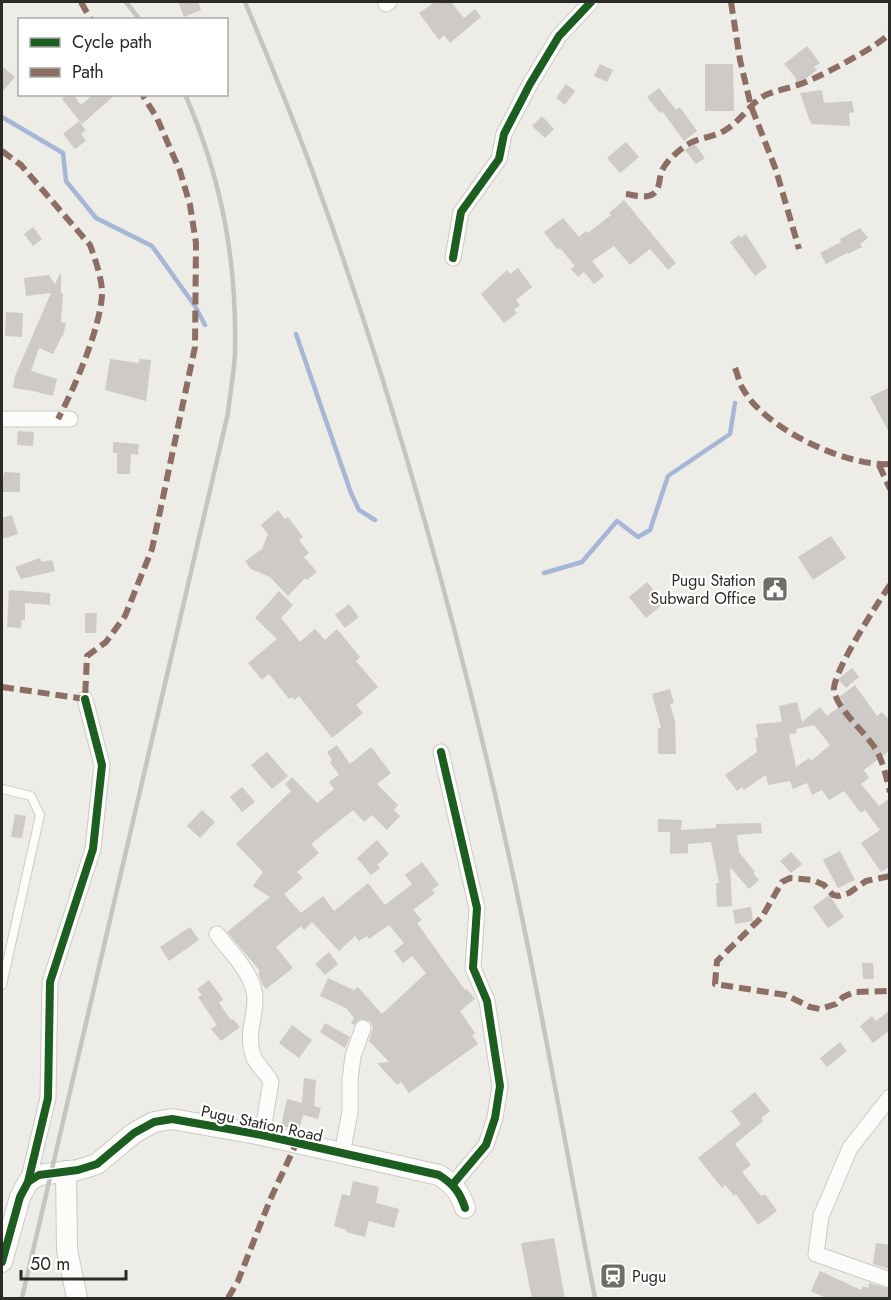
<svg xmlns="http://www.w3.org/2000/svg" width="891" height="1300" font-family="Jost,sans-serif">
<style>
.lines{fill:none;stroke-linecap:round;stroke-linejoin:round}
.stream{stroke:#a5b6d6;stroke-width:4.5}
.building{fill:#cdcac7;fill-rule:evenodd}
.service-casing{stroke:#cccac6;stroke-width:10}
.minor-casing{stroke:#cccac6;stroke-width:17}
.tertiary-casing{stroke:#cccac6;stroke-width:22}
.service{stroke:#fcfcfb;stroke-width:8}
.minor{stroke:#fcfcfb;stroke-width:15}
.tertiary{stroke:#fcfcfb;stroke-width:20}
.rail{stroke:#c4c4c2;stroke-width:4.5}
.quiet{stroke:#8d6e63;stroke-width:6;stroke-dasharray:12 6;stroke-linecap:butt}
.cycleway-casing{stroke:#fff;stroke-width:11}
.cycleway{stroke:#1b5e20;stroke-width:8}
.labels{text-anchor:middle;stroke-width:4.5;stroke-linejoin:round;paint-order:stroke}
.poi-label{font-size:16px;fill:#2c2a26;stroke:#fff;text-anchor:end}
.street-label{font-size:16px;fill:#2c2a26;stroke:#fff}
</style>
<rect width="100%" height="100%" fill="#eeece6"/>
<g class="lines">
<g class="stream">
<polyline points="2,117 63,153 66,181 96,218 152,246 195,306 205,325"/>
<polyline points="296,334 351,493 359,510 375,520"/>
<polyline points="544,573 582,562 617,521 638,537 650,530 668,476 730,434 735,403"/>
</g>
</g>
<g class="building">
<polygon points="178,2 198,2 201,10 184,17"/>
<polygon points="435,2 451,2 464,18 475,9 481,17 450,43 444,35 439,40 419,13"/>
<polygon points="807,46 820,63 814,67 817,70 797,85 795,77 784,64"/>
<polygon points="600,64 613,70 607,82 594,76"/>
<polygon points="705,64 733,64 734,111 705,111"/>
<polygon points="2,66 15,77 2,92"/>
<polygon points="566,84 575,91 565,105 556,98"/>
<polygon points="659,88 676,110 680,107 697,131 684,141 662,111 660,113 647,97"/>
<polygon points="822,90 824,103 852,101 854,112 849,113 850,126 811,124 800,93"/>
<polygon points="68,94 73,94 81,105 94,94 116,94 82,124 62,99"/>
<polygon points="542,116 554,129 545,138 532,126"/>
<polygon points="79,121 86,130 81,134 86,141 75,149 63,134"/>
<polygon points="626,142 639,157 620,173 607,158"/>
<polygon points="694,143 705,158 696,164 685,150"/>
<polygon points="624,200 676,263 668,270 650,249 630,265 614,246 592,261 604,276 594,284 584,272 578,277 571,269 575,266 560,248 558,250 544,232 563,218 579,237 586,231 588,233 611,215 609,213"/>
<polygon points="33,227 42,239 33,246 24,234"/>
<polygon points="860,228 868,238 860,244 862,247 848,254 847,253 826,264 820,253 841,242 840,239"/>
<polygon points="746,234 767,267 755,276 730,242 739,235 741,238"/>
<polygon points="518,268 532,287 516,300 520,305 514,310 517,313 504,323 481,294 507,270 510,274"/>
<polygon points="61,272 61,293 63,294 61,322 66,323 63,336 62,336 53,354 39,348 31,371 57,379 53,396 33,391 13,388 15,376 51,293 26,296 24,278 49,275 55,284"/>
<polygon points="6,312 23,313 22,337 5,336"/>
<polygon points="110,359 139,363 139,359 151,360 146,401 105,390"/>
<polygon points="890,387 890,434 870,397"/>
<polygon points="18,431 34,432 33,446 17,445"/>
<polygon points="113,442 139,444 138,455 131,454 130,474 117,474 117,453 113,453"/>
<polygon points="4,472 20,473 20,492 2,492 2,476 4,476"/>
<polygon points="278,510 285,519 288,517 303,537 299,540 309,553 304,557 317,572 307,580 305,578 288,596 270,577 251,569 245,561 262,549 268,534 261,525"/>
<polygon points="12,515 18,534 2,539 2,518"/>
<polygon points="831,536 846,558 813,580 798,557"/>
<polygon points="40,558 42,562 52,560 55,571 21,579 15,567"/>
<polygon points="775,580 784,592 775,598 766,586"/>
<polygon points="647,582 664,603 646,618 629,597"/>
<polygon points="9,590 50,593 50,605 25,603 25,620 22,620 21,628 7,627"/>
<polygon points="279,591 293,605 281,618 300,642 315,629 325,640 337,629 360,657 356,661 378,687 356,705 363,713 332,738 299,696 294,700 292,697 289,699 269,674 262,680 248,663 277,639 255,618"/>
<polygon points="349,604 359,617 345,628 335,615"/>
<polygon points="85,613 97,613 96,633 85,633"/>
<polygon points="852,668 859,677 846,688 838,679"/>
<path d="M855 685 877 716 882 712 890 721V750L864 770 869 778 861 784 879 806 890 798V866L881 872 861 843 880 830 865 810 861 813 844 791 829 800 822 790 812 795 807 783 793 789 790 781 768 785 766 775 744 790 742 787 737 791 725 775 757 752 755 738H758L756 724 782 722 779 706 797 702 802 722 820 707 827 716 844 703 839 697ZM814 725 830 745 811 761 809 758 796 767 789 734 797 733 796 729Z"/>
<polygon points="670,689 674,703 670,704 675,721 676,754 658,754 658,728 661,728 652,694"/>
<polygon points="337,745 350,764 371,747 391,773 377,784 398,805 394,810 400,816 387,830 372,815 364,822 353,810 311,844 319,853 297,872 303,878 284,894 301,913 323,896 334,911 368,883 385,905 412,884 405,875 422,862 439,885 432,890 435,893 413,910 422,920 417,923 465,990 467,989 475,999 460,1011 475,1033 472,1035 478,1044 409,1093 401,1082 397,1085 377,1063 389,1062 369,1041 373,1027 370,1021 361,1019 354,1025 351,1023 354,1018 346,1008 320,996 328,978 354,990 358,987 382,1014 426,973 412,956 403,963 394,951 404,943 389,925 369,939 367,936 359,941 355,936 339,951 312,922 304,930 301,926 276,947 293,968 266,989 262,984 258,972 260,971 227,932 270,897 253,886 263,872 236,844 291,791 285,784 292,777 317,803 334,789 329,782 339,775 330,762 332,760 327,752"/>
<polygon points="267,752 288,776 272,789 251,765"/>
<polygon points="242,787 255,802 242,812 230,797"/>
<polygon points="202,810 215,822 200,838 187,826"/>
<polygon points="15,814 26,816 22,838 11,837"/>
<polygon points="658,819 682,820 681,830 716,828 716,824 761,823 762,833 737,835 739,852 755,872 753,873 759,880 749,889 730,867 732,906 717,907 716,883 719,883 711,842 688,844 688,853 670,854 670,832 658,832"/>
<polygon points="377,840 389,854 377,865 380,868 371,875 357,858"/>
<polygon points="840,851 855,880 838,888 823,860"/>
<polygon points="791,852 802,864 791,873 780,861"/>
<polygon points="829,895 844,917 828,928 813,907"/>
<polygon points="751,907 753,921 735,924 733,910"/>
<polygon points="190,927 199,940 169,961 160,947"/>
<polygon points="329,952 338,964 325,975 315,964"/>
<polygon points="862,963 873,963 874,979 863,979"/>
<polygon points="209,980 223,999 219,1003 231,1020 233,1019 240,1027 221,1041 211,1029 217,1025 198,997 202,995 197,989"/>
<polygon points="890,1010 890,1030 873,1043 860,1026 872,1016 876,1021"/>
<polygon points="325,1023 350,1037 345,1048 320,1032"/>
<polygon points="292,1025 312,1040 299,1058 279,1043"/>
<polygon points="840,1042 847,1051 827,1067 820,1058"/>
<polygon points="304,1078 316,1080 314,1106 321,1108 318,1119 303,1115 299,1130 281,1126 287,1099 302,1103"/>
<polygon points="755,1092 770,1111 761,1118 763,1121 735,1144 751,1165 742,1172 761,1196 765,1194 777,1211 758,1225 736,1194 734,1196 725,1185 722,1188 698,1158 741,1124 731,1111"/>
<polygon points="353,1181 379,1187 376,1203 399,1209 394,1228 369,1221 365,1237 346,1232 347,1230 334,1226 342,1194 350,1196"/>
<polygon points="554,1238 565,1299 532,1299 521,1243"/>
<polygon points="876,1243 890,1245 890,1269 873,1264"/>
<polygon points="820,1271 861,1290 863,1286 869,1288 869,1283 890,1289 890,1299 828,1299 811,1291"/>
</g>
<g class="lines">
<defs>
<polyline id="service" points="2,789 31,796 40,815 2,985"/>
<g id="minor">
<polyline points="386,4 389,2"/>
<polyline points="453,258 461,212 499,159 504,134 530,84 559,36 591,2"/>
<polyline points="2,419 70,419"/>
<polyline points="441,752 477,908 473,968 487,1001 500,1086 495,1118 486,1145 453,1184"/>
<path d="M217 934C230 952 255 975 255 999 255 1019 246 1035 253 1055 256 1066 267 1072 271 1082L262 1135"/>
<polyline points="890,1097 850,1148 821,1216 816,1254 890,1280"/>
<polyline points="342,1154 350,1112 350,1080 353,1056 363,1028"/>
<polyline points="28,1182 48,1098 50,982 93,849 102,765 85,699"/>
</g>
<g id="tertiary">
<polyline points="66,1171 67,1250 77,1298"/>
<path d="M2 1262 20 1197 28 1182 39 1175 78 1170 97 1164 134 1133 154 1122 172 1119 262 1135 439 1175C453 1184 460 1192 465 1208"/>
</g>
</defs>
<use href="#service" class="service-casing"/>
<use href="#minor" class="minor-casing"/>
<use href="#tertiary" class="tertiary-casing"/>
<use href="#service" class="service"/>
<use href="#minor" class="minor"/>
<use href="#tertiary" class="tertiary"/>
<g class="rail">
<polyline points="126,2 140,20"/>
<path d="M245 2C270 62 295 122 317 184 389 384 447 588 495 794 534 961 562 1130 595 1298"/>
<path d="M22 1298 228 413C230 393 234 373 235 353 237 260 222 180 185 94"/>
</g>
<g class="quiet">
<polyline points="81,2 91,20"/>
<polyline points="731,2 740,60 751,106 776,170 799,249"/>
<path d="M2 151 21 165 90 245C95 258 103 282 102 295 100 329 74 389 58 419"/>
<path d="M626 194C634 195 647 199 653 194 660 189 659 180 661 173 665 162 676 153 685 146 698 137 714 138 727 129 743 119 751 101 768 94 781 89 795 87 808 81 825 74 879 46 890 33"/>
<path d="M735 368C738 375 739 383 743 389 764 428 846 467 890 464"/>
<polyline points="879,465 890,489"/>
<path d="M890 585C878 602 831 675 834 691 838 710 864 731 875 748 883 761 886 776 890 792"/>
<polyline points="2,687 85,699 87,656 106,642 125,616 152,549 195,347 196,243 190,205 180,171 157,118 142,94"/>
<polyline points="890,876 866,881 849,893 839,896 833,895 824,885 813,880 790,878 782,882 762,917 717,961 715,984 786,995 810,1007 820,1009 836,1004 843,997 854,992 890,991"/>
<polyline points="228,1298 238,1281 270,1200 296,1144"/>
</g>
<defs>
<g id="cycleway">
<polyline points="453,258 461,212 499,159 504,134 530,84 559,36 591,2"/>
<polyline points="441,752 477,908 473,968 487,1001 500,1086 495,1118 486,1145 453,1184"/>
<polyline points="28,1182 48,1098 50,982 93,849 102,765 85,699"/>
<path d="M2 1262 20 1197 28 1182 39 1175 78 1170 97 1164 134 1133 154 1122 172 1119 262 1135 439 1175C453 1184 460 1192 465 1208"/>
</g>
</defs>
<use href="#cycleway" class="cycleway-casing"/>
<use href="#cycleway" class="cycleway"/>
</g>
<defs>
<symbol id="civic-square" viewBox="-11 -11 22 22"><rect x="-9" y="-9" width="18" height="18" rx="4" fill="#706e69" stroke="#fff"/><path d="M-.6-6.5H3V-4.5H.6V-3L4-1V1h2V6H-6V1h2V-1L-.6-3ZM-1.2 2.5V6h2.4V2.5Z" fill="#fff"/></symbol>
<symbol id="station-square" viewBox="-11 -11 22 22"><rect x="-9" y="-9" width="18" height="18" rx="4" fill="#706e69" stroke="#fff"/><path d="M-3-6H3Q5-6 5-4V2Q5 4 3 4L4.5 6H3L1.5 4h-3L-3 6H-4.5L-3 4Q-5 4-5 2V-4Q-5-6-3-6ZM-3.5-4v3h7v-3ZM-3.5 1v1.5H-2V1ZM2 1v1.5H3.5V1Z" fill="#fff"/></symbol>
</defs>
<g fill-rule="evenodd">
<use href="#civic-square" x="760" y="574" width="30" height="30"/>
<use href="#station-square" x="598" y="1261" width="30" height="30"/>
</g>
<g class="labels">
<g class="poi-label">
<text x="756" y="586">Pugu Station<tspan x="756" dy="18">Subward Office</tspan></text>
<text x="632" y="1282" text-anchor="start">Pugu</text>
</g>
<g class="street-label">
<text transform="translate(262 1123) rotate(12)" y="6">Pugu Station Road</text>
</g>
</g>
<rect width="891" height="1300" fill="none" stroke="#2c2a26" stroke-width="6"/>
<rect x="18" y="18" width="210" height="78" fill="#ffffff" stroke="#abaaa8" stroke-width="1.5"/>
<rect x="30" y="38" width="30" height="9" fill="#1b5e20" stroke="#abaaa8" stroke-width="1.5"/>
<text x="72" y="48" font-size="18" fill="#2c2a26">Cycle path</text>
<rect x="30" y="68" width="30" height="9" fill="#8d6e63" stroke="#abaaa8" stroke-width="1.5"/>
<text x="72" y="78" font-size="18" fill="#2c2a26">Path</text>
<path d="M21 1270v9h105v-9" fill="none" stroke="#2c2a26" stroke-width="3"/>
<text x="30" y="1270" font-size="18" fill="#2c2a26" stroke="#ffffff" stroke-width="4.5" paint-order="stroke">50 m</text>
</svg>
